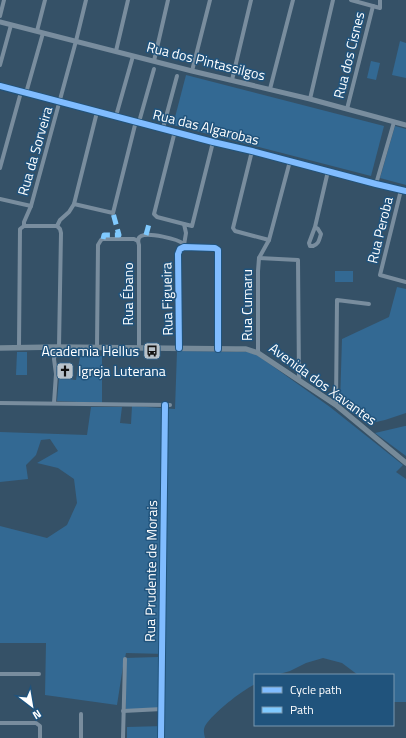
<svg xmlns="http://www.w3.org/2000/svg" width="406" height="738" font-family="'Titillium Web',sans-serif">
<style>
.green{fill:#336993}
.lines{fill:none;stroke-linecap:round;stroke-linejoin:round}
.minor{stroke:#798d9e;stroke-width:4}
.tertiary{stroke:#798d9e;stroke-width:5}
.secondary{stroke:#768a99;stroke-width:5.5}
.quiet{stroke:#80caff;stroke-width:5;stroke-dasharray:10 5;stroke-linecap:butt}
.cycleway-casing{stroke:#20537c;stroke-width:8}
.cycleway{stroke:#80bcff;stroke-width:6}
.labels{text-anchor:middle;stroke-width:3;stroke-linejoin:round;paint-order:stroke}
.street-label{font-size:14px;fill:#fff;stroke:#20537c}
.poi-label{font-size:14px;fill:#fff;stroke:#20537c;text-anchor:end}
</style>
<rect width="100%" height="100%" fill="#355167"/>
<g class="green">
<polygon points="400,41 406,43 406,78 392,75"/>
<polygon points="371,61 380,63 376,80 367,78"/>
<polygon points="186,75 384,126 371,176 173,125"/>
<polygon points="395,126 406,129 406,185 380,178"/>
<rect x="335" y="271" width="18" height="11"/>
<polygon points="397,287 406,289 406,413 385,420 367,424 340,403 342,339 389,317"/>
<path d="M177 351 248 352 257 355 330 407 403 465 396 472 406 479V702H393V675H358L342 663 323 658 306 663 290 671 276 675H255V684C240 692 214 712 205 726 203 730 204 734 205 738H127V727L164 726 166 654 126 653 125 658 158 657V709L126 710 124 660 117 705 45 695 46 643H0V526L47 538 67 525 77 503 74 479 58 468 37 463 58 451 50 439 41 440 36 455 26 465 28 479 0 482V432L87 435 91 407H122L120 423 131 424 132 406 175 409Z"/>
<polygon points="17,352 27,352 27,375 16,375"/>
<polygon points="102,356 102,403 57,401 59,378 76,380 80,357"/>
<polygon points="406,426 406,456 375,433 405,426"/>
</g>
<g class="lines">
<g class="minor">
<polyline points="351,0 380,8 380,0"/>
<polyline points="0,16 4,0"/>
<polyline points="37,31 45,0"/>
<polyline points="116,51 128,0"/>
<polyline points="154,61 168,0"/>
<polyline points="0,65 11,25"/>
<polyline points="192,71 210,0"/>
<polyline points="232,80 251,0"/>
<polyline points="270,89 293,0"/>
<polyline points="26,93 43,33"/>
<polyline points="310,99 333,0"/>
<polyline points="347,109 373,6"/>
<polyline points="116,116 133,56"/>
<polyline points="139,122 154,69"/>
<polyline points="163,128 177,76"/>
<polyline points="175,131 154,214 157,217 184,224 192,226 213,142"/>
<polyline points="252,151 233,228 235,231 269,240"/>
<polyline points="0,168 21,92"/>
<polyline points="376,184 394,122"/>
<polyline points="401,190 380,275 406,282"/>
<polyline points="0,199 31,206"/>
<polyline points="74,204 113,213 136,121"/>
<polyline points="184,224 186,233 184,245"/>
<polyline points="24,226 24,222 31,206 76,41 86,0"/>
<polyline points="57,226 60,220 69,212 74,204 97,112"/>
<polyline points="57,226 60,229 61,233 59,347"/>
<path d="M315 227 318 229 321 234C319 240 319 244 313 246H310L309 243 315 227 328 171"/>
<polyline points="259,258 298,260 299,380"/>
<polyline points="19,347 20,229 24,226 57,226"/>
<polyline points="97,348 98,245 101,240 103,239 134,239 138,241"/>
<path d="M139 348V245C138 242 137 238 141 236 148 232 178 239 184 244"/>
<polyline points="179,348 178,254 180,249 184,247 215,248 218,250 218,349"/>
<polyline points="258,353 258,271 259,258 269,240 290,161"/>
<polyline points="0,403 170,405"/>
<polyline points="54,403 56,374 54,359 56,347"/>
<polyline points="336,405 337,300 369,304"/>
<polyline points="0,674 39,674"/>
<polyline points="123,711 162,709"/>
<polyline points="81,714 81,738"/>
<polyline points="0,723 36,723 40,726 40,738"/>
<polyline points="123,738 125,659"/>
<polyline points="161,738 165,405"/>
</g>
<g class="tertiary">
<polyline points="0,22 192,71 310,99 406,125"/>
<polyline points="0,86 213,142 252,151 376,184 406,191"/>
</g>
<polyline class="secondary" points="0,348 56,347 236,349 246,349 258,353 336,405 406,463"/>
<g class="quiet">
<polyline points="146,235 149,224"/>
<polyline points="103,239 104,235 119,235 113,213"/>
</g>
<defs>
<g id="cycleway">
<polyline points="0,86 213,142 252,151 376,184 406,191"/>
<polyline points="179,348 178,254 180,249 184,247 215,248 218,250 218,349"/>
<polyline points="161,738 165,405"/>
</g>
</defs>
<use href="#cycleway" class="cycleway-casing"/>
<use href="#cycleway" class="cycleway"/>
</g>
<defs>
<symbol id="bus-square" viewBox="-11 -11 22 22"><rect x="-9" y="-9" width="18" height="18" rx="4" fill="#b8c2ca" stroke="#20537c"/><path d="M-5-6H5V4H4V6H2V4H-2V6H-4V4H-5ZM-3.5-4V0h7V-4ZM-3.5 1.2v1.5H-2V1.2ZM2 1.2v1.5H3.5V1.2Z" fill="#111"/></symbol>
<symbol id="church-square" viewBox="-11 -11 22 22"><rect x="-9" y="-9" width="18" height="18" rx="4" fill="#b8c2ca" stroke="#20537c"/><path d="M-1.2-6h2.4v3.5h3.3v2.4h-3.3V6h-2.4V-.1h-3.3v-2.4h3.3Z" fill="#111"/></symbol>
</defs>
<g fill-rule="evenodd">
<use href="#bus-square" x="142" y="341" width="20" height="20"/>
<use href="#church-square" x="55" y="361" width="20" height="20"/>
</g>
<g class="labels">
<g class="street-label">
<text transform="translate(349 55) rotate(-76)" y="5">Rua dos Cisnes</text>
<text transform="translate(206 61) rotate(14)" y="5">Rua dos Pintassilgos</text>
<text transform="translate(206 127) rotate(14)" y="5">Rua das Algarobas</text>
<text transform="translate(35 151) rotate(-74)" y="5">Rua da Sorveira</text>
<text transform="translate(380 230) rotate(-76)" y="5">Rua Peroba</text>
<text transform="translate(128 294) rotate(-90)" y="5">Rua Ébano</text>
<text transform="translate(167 299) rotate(-91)" y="5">Rua Figueira</text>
<text transform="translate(247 305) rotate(-90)" y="5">Rua Cumaru</text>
<text transform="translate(323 384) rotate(36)" y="5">Avenida dos Xavantes</text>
<text transform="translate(151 571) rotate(-89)" y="5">Rua Prudente de Morais</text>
</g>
<g class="poi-label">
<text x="139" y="356">Academia Hellus</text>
<text x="78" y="376" text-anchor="start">Igreja Luterana</text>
</g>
</g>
<rect x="254" y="674" width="140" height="52" fill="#20537c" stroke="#7998b0"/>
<rect x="262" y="687" width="20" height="6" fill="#80bcff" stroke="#7998b0"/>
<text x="290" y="694" font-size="12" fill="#ffffff">Cycle path</text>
<rect x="262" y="707" width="20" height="6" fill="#80caff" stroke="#7998b0"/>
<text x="290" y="714" font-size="12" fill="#ffffff">Path</text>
<g transform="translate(32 706) rotate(149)" stroke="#20537c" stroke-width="3" paint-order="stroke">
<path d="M0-3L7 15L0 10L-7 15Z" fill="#ffffff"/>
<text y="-6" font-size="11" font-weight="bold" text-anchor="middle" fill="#ffffff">N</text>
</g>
</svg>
